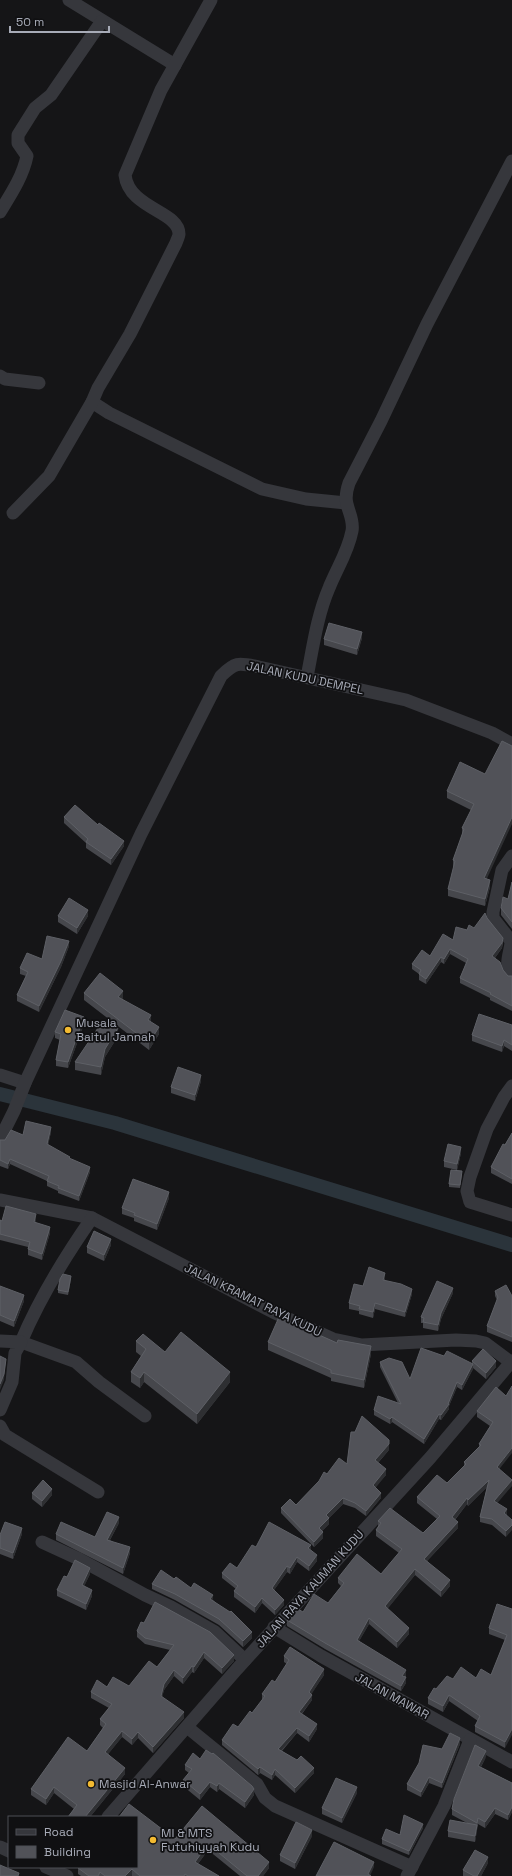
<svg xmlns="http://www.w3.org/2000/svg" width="512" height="1876" font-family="'Space Grotesk',sans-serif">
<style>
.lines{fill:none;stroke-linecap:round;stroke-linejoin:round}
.canal{stroke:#2b343b;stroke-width:14}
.minor{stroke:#36373c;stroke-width:13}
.wall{fill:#46474c}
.shaded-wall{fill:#2e2f32}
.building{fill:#515258;stroke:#5e6066}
.poi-dot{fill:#f3ba31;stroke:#101012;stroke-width:1.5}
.labels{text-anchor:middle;stroke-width:3.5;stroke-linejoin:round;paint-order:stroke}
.street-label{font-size:12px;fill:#a7abb7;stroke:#101012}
.poi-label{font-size:12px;fill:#a7abb7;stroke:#101012;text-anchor:start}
</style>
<rect width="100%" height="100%" fill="#151517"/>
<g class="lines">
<polyline class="canal" points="0,1094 115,1123 512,1245"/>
<g class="minor">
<polyline points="69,0 175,65"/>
<path d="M0 212C11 194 23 176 27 156L18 143V135L35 108 51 95 102 21"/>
<polyline points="0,376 5,379 39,383"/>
<polyline points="92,402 109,413 262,489 306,499 346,503"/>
<path d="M13 513 49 476 92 402 98 388 130 334 176 243C177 240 179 236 179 234 179 211 129 209 125 175L161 90 211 0"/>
<path d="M307 677C313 647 317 616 329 588 337 568 348 552 352 531 354 521 349 513 347 504 345 497 347 489 349 483L381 421 427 324 512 161"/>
<path d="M512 856 502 870 493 912V918L511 941C511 952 503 965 512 974"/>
<polyline points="0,1075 25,1083"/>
<polyline points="512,1086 504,1097 487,1129 470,1177 467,1191 470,1202 512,1215"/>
<path d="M0 1139 14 1111 25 1083 141 834 221 676C236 661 239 663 259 667L406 700 492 733 512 744"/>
<polyline points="0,1200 92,1218 273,1312 333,1339 362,1345 456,1340 476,1341 485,1343 512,1363"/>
<path d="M92 1218C64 1258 40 1297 21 1342L76 1362 99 1382 145 1416"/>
<polyline points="0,1341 21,1342 15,1353 12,1382 0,1410"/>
<polyline points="0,1426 5,1435 98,1492"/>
<polyline points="42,1542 79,1559 145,1595 171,1607 215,1632 245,1660"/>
<polyline points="274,1627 321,1656 512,1762"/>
<polyline points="187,1727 257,1784 265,1798 275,1806 412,1867"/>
<polyline points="108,1817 237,1669 430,1458 512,1361"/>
<polyline points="0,1847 9,1851"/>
<polyline points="46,1867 67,1876"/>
<polyline points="407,1876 444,1806 470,1740"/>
</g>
</g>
<g class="wall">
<polygon points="362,638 357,655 324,645 324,639"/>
<polygon points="485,774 487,879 490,887 485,906 448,896 448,889 454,868 453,867 453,860 462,835 462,828 471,810 447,798 447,791"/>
<polygon points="64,817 98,825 124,846 111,865 86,848 86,843 64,823"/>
<polygon points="512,882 512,929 501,915 501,908 508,899"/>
<polygon points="58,916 88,916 77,934 58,922"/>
<polygon points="487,918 503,943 502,948 495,958 503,970 508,976 512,976 512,1011 490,1000 490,998 460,983 460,978 466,963 450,954 444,964 441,962 426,984 419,980 419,974 412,969 412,964 430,956 467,930 474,928"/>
<polygon points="69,946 61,967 39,1012 17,1001 17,995 26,976 20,974 20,968 42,959"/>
<polygon points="84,993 123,998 122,999 151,1022 159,1034 149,1050 84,1000"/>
<polygon points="84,1024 68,1068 56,1066 56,1060 60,1040 55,1038 55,1032"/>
<polygon points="512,1025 512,1051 504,1046 502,1052 472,1041 472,1035"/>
<polygon points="118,1036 105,1057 101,1075 75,1070 75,1062"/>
<polygon points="201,1081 195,1101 171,1093 171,1087"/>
<polygon points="51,1132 48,1145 90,1172 79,1201 58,1193 58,1191 47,1186 47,1181 10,1164 8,1169 0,1166 0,1140 5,1140 23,1135"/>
<polygon points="512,1133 512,1184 491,1173 491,1167"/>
<polygon points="461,1153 457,1170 444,1167 444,1161"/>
<polygon points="462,1174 460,1188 449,1187 449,1184"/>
<polygon points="169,1198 157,1230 134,1221 134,1218 122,1214 122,1208"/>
<polygon points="0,1220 2,1221 36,1220 35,1223 50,1233 42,1260 28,1255 28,1247 0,1240"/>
<polygon points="111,1245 104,1261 87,1253 87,1247"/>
<polygon points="385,1278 385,1281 412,1294 405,1317 375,1309 373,1318 359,1314 359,1311 349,1309 349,1303 363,1286"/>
<polygon points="71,1279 68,1295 58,1293 58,1290"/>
<polygon points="0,1286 24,1301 14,1327 0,1321"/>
<polygon points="495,1291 512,1296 512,1342 487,1332 487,1326 497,1300 495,1296"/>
<polygon points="453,1293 441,1319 438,1331 423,1328 423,1323 421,1323 421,1317"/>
<polygon points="136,1341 165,1352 230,1382 197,1424 144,1382 140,1388 131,1382 131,1372 141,1356 136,1352"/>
<polygon points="268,1342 371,1354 364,1388 331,1381 331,1378 268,1350"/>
<polygon points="444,1356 472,1364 472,1361 496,1367 486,1379 473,1368 473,1369 462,1390 457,1387 449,1406 449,1409 441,1420 439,1419 424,1444 392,1422 390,1424 374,1415 374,1410 398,1403 380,1367 380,1362 410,1379"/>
<polygon points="496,1387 500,1469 497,1503 507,1514 506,1537 492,1525 480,1522 480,1517 487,1487 468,1506 467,1504 455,1520 458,1528 427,1561 450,1586 441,1597 415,1575 387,1609 409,1634 397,1648 369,1624 359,1641 406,1676 405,1677 406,1683 401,1691 325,1649 287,1626 287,1620 303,1612 328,1603 341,1586 338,1583 338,1578 381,1574 399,1553 376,1536 376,1530 378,1526 378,1521 423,1533 437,1519 417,1503 417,1497 447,1483 464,1466 464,1462 479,1447 479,1444 490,1426 477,1417 477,1411"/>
<polygon points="389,1450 378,1463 386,1475 375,1487 381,1498 366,1516 355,1508 343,1504 329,1518 329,1524 322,1531 323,1538 314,1547 281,1513 281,1508 296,1505 327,1474 347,1464"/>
<polygon points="32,1493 52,1495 42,1507 32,1499"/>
<polygon points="119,1523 110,1540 130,1553 123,1574 56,1540 56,1534 95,1537"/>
<polygon points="22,1534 13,1559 0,1554 0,1535"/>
<polygon points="256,1547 311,1550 317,1561 309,1571 297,1562 290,1574 287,1572 274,1590 284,1605 275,1615 262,1603 255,1613 234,1597 234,1591 236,1589 222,1578 222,1573 237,1568"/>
<polygon points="90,1574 84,1586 92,1596 86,1610 57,1596 57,1590 67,1577"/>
<polygon points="174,1579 213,1600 252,1638 243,1647 219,1625 175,1600 152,1589 152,1584"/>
<polygon points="512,1609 505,1748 475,1732 475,1726 478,1721 449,1701 443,1712 428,1704 428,1698 436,1689 453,1679 476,1678 491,1675 505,1640 489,1634 489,1628"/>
<polygon points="137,1631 234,1661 222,1674 204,1658 194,1673 192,1672 183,1684 174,1676 164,1690 162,1697 184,1718 153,1753 138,1738 132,1745 122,1737 108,1754 125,1774 90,1817 68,1817 74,1809 54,1793 46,1805 31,1795 31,1789 87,1751 103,1728 100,1725 100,1719 109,1708 91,1698 91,1692 107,1687 129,1686 157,1667 170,1650 145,1644 137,1637"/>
<polygon points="284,1656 324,1675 311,1694 312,1700 302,1714 317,1729 309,1742 297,1733 282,1751 314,1773 295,1793 275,1775 272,1780 260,1773 258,1775 222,1745 222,1740 238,1727 252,1713 262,1700 262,1694 275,1682 287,1664 284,1662"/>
<polygon points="460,1744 442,1788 429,1783 421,1797 407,1790 407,1784 442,1749"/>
<polygon points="486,1757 481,1767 512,1783 512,1812 508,1820 495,1814 485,1828 478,1824 475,1842 448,1837 448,1831 467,1823 452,1815 452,1809"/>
<polygon points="185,1765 254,1795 245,1808 219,1789 217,1792 210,1787 200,1800 183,1786 183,1780 189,1773 185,1770"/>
<polygon points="357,1793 342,1823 322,1814 322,1808"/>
<polygon points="202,1806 269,1868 263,1876 240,1876 208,1850 198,1864 219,1876 132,1876 132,1875 131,1876 81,1876 78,1874 78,1868 175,1839"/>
<polygon points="423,1828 409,1855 382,1844 382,1839"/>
<polygon points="312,1836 295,1869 280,1861 280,1855"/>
<polygon points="488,1863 481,1876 463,1876 463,1870"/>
</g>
<g class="shaded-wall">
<polygon points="362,632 362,638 357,655 357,649"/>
<polygon points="512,817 512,824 484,885 484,878"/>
<polygon points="124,841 124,846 111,865 111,859"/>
<polygon points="490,880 490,887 485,906 485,899"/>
<polygon points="88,910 88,916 77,934 77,928"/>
<polygon points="503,938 502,948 492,962 492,956"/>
<polygon points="69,941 69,946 61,967 39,1012 39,1006"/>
<polygon points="450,949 450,954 444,964 444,959"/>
<polygon points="441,957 441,962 426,984 426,979"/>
<polygon points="123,991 123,998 118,1004 118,997"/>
<polygon points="151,1015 151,1022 148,1020"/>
<polygon points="84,1017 84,1024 68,1068 68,1062"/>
<polygon points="159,1027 159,1034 149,1050 149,1043"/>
<polygon points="118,1028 118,1036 105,1057 101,1075 101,1067 105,1049"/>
<polygon points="504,1040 504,1046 502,1052 502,1046"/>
<polygon points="201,1075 201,1081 195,1101 195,1095"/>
<polygon points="51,1127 51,1132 47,1150 47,1144"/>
<polygon points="461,1147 461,1153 457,1170 457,1164"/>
<polygon points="10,1159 10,1164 8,1169 8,1164"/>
<polygon points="90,1167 90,1172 79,1201 79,1196"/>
<polygon points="169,1192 169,1198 157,1230 157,1224"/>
<polygon points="36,1214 36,1220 34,1228 34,1222"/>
<polygon points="50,1227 50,1233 42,1260 42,1254"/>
<polygon points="111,1239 111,1245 104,1261 104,1255"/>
<polygon points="385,1273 385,1278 383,1286 383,1280"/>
<polygon points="71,1276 71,1279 68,1295 68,1292"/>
<polygon points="453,1288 453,1293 441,1319 438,1331 438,1325 441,1313"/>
<polygon points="412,1289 412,1294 405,1317 405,1312"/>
<polygon points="24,1295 24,1301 14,1327 14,1321"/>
<polygon points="375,1303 375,1309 373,1318 373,1312"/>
<polygon points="371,1346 371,1354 364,1388 364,1380"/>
<polygon points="6,1359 4,1380 0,1390 0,1384"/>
<polygon points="496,1361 496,1367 486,1379 486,1373"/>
<polygon points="473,1364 473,1369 462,1390 462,1385"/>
<polygon points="144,1372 144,1382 140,1388 140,1378"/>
<polygon points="230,1372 230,1382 197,1424 197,1414"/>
<polygon points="457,1382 457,1387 449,1406 449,1409 441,1420 441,1415 448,1404"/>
<polygon points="439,1414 439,1419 424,1444 424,1439"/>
<polygon points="392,1417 392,1422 390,1424 390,1419"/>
<polygon points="389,1444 389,1450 375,1466 375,1460"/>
<polygon points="512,1448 512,1453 497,1472 497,1467"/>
<polygon points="386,1469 386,1475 373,1491 373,1485"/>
<polygon points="489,1480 489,1485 468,1506 468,1500"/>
<polygon points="512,1480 512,1486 494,1507 494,1501"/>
<polygon points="52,1489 52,1495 42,1507 42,1501"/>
<polygon points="381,1493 381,1498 366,1516 366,1511"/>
<polygon points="343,1498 343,1504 329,1518 329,1524 319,1534 319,1528 326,1515"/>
<polygon points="467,1498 467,1504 452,1523 452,1517"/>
<polygon points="507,1509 507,1514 504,1519 504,1513"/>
<polygon points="119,1517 119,1523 107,1545 107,1540"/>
<polygon points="458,1522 458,1528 424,1564 424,1559"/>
<polygon points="512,1525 512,1530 506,1537 506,1531"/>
<polygon points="22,1528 22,1534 13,1559 13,1553"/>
<polygon points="323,1532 323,1538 314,1547 314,1542"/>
<polygon points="311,1545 311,1550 308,1548"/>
<polygon points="130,1547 130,1553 123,1574 123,1568"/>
<polygon points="317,1555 317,1561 309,1571 309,1566"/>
<polygon points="297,1557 297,1562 290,1574 290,1568"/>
<polygon points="287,1566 287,1572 272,1593 272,1588"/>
<polygon points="90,1568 90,1574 82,1591 82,1585"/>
<polygon points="415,1569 415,1575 385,1612 385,1606"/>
<polygon points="450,1580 450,1586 441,1597 441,1591"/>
<polygon points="92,1590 92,1596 86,1610 86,1604"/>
<polygon points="213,1595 213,1600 210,1599"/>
<polygon points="262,1598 262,1603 255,1613 255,1607"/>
<polygon points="284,1600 284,1605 275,1615 275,1610"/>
<polygon points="369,1618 369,1624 357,1645 357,1640"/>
<polygon points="409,1628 409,1634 397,1648 397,1642"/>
<polygon points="252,1632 252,1638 243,1647 243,1641"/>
<polygon points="204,1652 204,1658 194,1673 194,1667"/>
<polygon points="234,1655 234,1661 222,1674 222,1668"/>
<polygon points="192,1666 192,1672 183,1684 183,1678"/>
<polygon points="324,1669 324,1675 309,1698 309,1692"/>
<polygon points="174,1670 174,1676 164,1690 161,1702 161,1696 164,1684"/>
<polygon points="406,1670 406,1676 402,1681 402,1676"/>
<polygon points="406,1677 406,1683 401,1691 401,1686"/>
<polygon points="312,1695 312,1700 299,1717 299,1712"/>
<polygon points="449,1695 449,1701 443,1712 443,1706"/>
<polygon points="184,1712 184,1718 153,1753 153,1747"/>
<polygon points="317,1724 317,1729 309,1742 309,1736"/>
<polygon points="297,1728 297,1733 278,1754 278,1749"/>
<polygon points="512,1729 512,1735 505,1748 505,1742"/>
<polygon points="122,1731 122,1737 105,1758 105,1752"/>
<polygon points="138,1732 138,1738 132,1745 132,1739"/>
<polygon points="460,1738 460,1744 442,1788 442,1783"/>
<polygon points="486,1751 486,1757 478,1772 478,1766"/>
<polygon points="260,1767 260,1773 258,1775 258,1769"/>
<polygon points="125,1768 125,1774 90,1817 85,1817"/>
<polygon points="314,1768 314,1773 295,1793 295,1788"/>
<polygon points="275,1769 275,1775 272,1780 272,1775"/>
<polygon points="429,1777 429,1783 421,1797 421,1792"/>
<polygon points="210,1782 210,1787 200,1800 200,1794"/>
<polygon points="219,1783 219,1789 217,1792 217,1786"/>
<polygon points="54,1787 54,1793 46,1805 46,1799"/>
<polygon points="357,1787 357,1793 342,1823 342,1818"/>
<polygon points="254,1789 254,1795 245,1808 245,1802"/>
<polygon points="512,1807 512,1812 508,1820 508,1815"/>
<polygon points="495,1808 495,1814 485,1828 485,1822"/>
<polygon points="423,1824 423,1828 409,1855 409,1851"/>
<polygon points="477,1825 477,1831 475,1842 475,1836"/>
<polygon points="312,1830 312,1836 295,1869 295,1863"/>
<polygon points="208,1844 208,1850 195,1868 195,1862"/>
<polygon points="488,1857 488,1863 481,1876 477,1876"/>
<polygon points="269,1862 269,1868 263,1876 258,1876"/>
<polygon points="374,1862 374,1867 370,1876 368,1874"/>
<polygon points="132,1869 132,1875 131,1876 125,1876"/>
</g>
<g class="building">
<polygon points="329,623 362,632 357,649 324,639"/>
<polygon points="502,741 512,746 512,817 484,878 490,880 485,899 448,889 455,861 453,860 464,829 462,828 474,804 447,791 460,762 485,774"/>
<polygon points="75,805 98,825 99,823 124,841 111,859 86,842 88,839 64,817"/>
<polygon points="512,882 512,922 501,908 503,897 508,899"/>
<polygon points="69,898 88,910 77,928 58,916"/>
<polygon points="485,913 487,918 503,938 502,943 492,956 500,962 503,970 508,976 512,976 512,1006 490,994 491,993 460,978 468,959 450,949 444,959 441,957 426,979 419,974 421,970 412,964 422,950 430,956 443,934 453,940 456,927 467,930 469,925 474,928"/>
<polygon points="47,936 69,941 61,961 39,1006 17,995 28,972 20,968 27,953 42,959"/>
<polygon points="100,973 123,991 118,997 151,1015 148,1020 159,1027 149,1043 84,993"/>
<polygon points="65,1010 84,1017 68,1062 56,1060 61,1034 55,1032"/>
<polygon points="479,1014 512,1025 512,1045 504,1040 502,1046 472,1035"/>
<polygon points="102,1022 118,1028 105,1049 101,1067 75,1062"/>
<polygon points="178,1067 201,1075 195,1095 171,1087"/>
<polygon points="26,1121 51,1127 47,1144 70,1157 69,1158 90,1167 79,1196 58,1188 59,1186 47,1181 49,1176 10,1159 8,1164 0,1160 0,1140 5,1140 11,1130 23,1135"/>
<polygon points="512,1133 512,1179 491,1167 503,1144 505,1145"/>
<polygon points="448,1144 461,1147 457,1164 444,1161"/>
<polygon points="451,1170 462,1171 460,1185 449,1184"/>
<polygon points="133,1179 169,1192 157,1224 134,1215 135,1213 122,1208"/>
<polygon points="6,1206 36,1214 34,1222 50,1227 42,1254 28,1249 30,1242 0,1234 0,1220 2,1221"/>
<polygon points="94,1231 111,1239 104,1255 87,1247"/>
<polygon points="369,1267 385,1273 383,1280 401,1284 412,1289 405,1312 375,1303 373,1312 359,1309 360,1306 349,1303 354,1284 363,1286"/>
<polygon points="63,1274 71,1276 68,1292 58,1290 60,1279"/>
<polygon points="437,1281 453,1288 441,1313 438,1325 423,1322 424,1318 421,1317"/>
<polygon points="506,1285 512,1296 512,1337 487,1326 498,1297 495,1291"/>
<polygon points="0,1286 24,1295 14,1321 0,1315"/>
<polygon points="279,1317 337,1343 338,1340 371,1346 364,1380 331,1373 331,1370 268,1342"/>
<polygon points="181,1332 230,1372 197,1414 144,1372 140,1378 131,1372 146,1349 136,1341 143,1334 165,1352"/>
<polygon points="421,1348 444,1356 447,1351 473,1364 462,1385 457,1382 448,1404 449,1404 441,1415 439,1414 424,1439 392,1417 390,1419 374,1410 378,1396 401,1404 380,1362 389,1358 402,1362 410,1379"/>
<polygon points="483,1349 496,1361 486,1373 472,1361"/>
<polygon points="0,1356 6,1359 4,1374 0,1384"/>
<polygon points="512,1386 512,1448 497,1467 512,1480 494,1501 507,1509 504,1513 512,1520 512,1525 506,1531 492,1519 480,1517 489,1480 468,1500 467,1498 452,1517 458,1522 424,1559 450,1580 441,1591 415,1569 385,1606 409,1628 397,1642 369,1618 357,1640 406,1670 402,1676 406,1677 401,1686 325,1643 287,1620 298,1609 303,1612 314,1594 328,1603 344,1583 338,1578 357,1554 381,1574 402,1549 376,1530 381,1523 378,1521 390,1508 423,1533 440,1516 417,1497 437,1475 447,1483 466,1464 464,1462 481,1445 479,1444 493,1422 477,1411 496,1387 506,1396"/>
<polygon points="362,1416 389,1440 389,1444 375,1460 386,1469 373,1485 381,1493 366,1511 355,1503 343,1498 326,1515 329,1518 319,1528 323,1532 314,1542 281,1508 290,1499 296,1505 319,1481 324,1472 327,1474 339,1458 347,1464 351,1432 355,1432"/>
<polygon points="43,1480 52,1489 42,1501 32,1493"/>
<polygon points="107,1512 119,1517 107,1540 130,1547 123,1568 56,1534 61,1522 95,1537"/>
<polygon points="5,1522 22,1528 13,1553 0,1548 0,1535"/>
<polygon points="269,1522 311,1545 308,1548 317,1555 309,1566 297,1557 290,1568 287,1566 272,1588 284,1600 275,1610 262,1598 255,1607 234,1591 238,1586 222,1573 230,1563 237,1568 252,1545 256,1547"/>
<polygon points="75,1560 90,1568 82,1585 92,1590 86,1604 57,1590 64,1576 67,1577"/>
<polygon points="161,1570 174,1579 176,1577 191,1588 194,1583 213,1595 210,1599 230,1612 231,1611 252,1632 243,1641 219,1619 175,1594 152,1584"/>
<polygon points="155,1602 210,1632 234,1655 222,1668 204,1652 194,1667 192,1666 183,1678 174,1670 164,1684 161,1696 184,1712 153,1747 138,1732 132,1739 122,1731 105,1752 125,1768 85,1817 68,1817 77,1805 54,1787 46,1799 31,1789 68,1737 87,1751 106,1724 100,1719 112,1704 91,1692 97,1680 107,1687 113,1677 129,1686 149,1661 157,1667 174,1645 145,1638 137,1631 141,1622 144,1623"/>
<polygon points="497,1604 512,1609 512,1729 505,1742 475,1726 480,1716 449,1695 443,1706 428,1698 434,1688 436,1689 447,1676 453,1679 461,1667 476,1678 481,1669 491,1675 507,1635 489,1628"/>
<polygon points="290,1647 324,1669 309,1692 312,1695 299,1712 317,1724 309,1736 297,1728 278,1749 297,1760 301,1756 314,1768 295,1788 275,1769 272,1775 260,1767 258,1769 222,1740 233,1724 238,1727 250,1711 252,1713 265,1696 262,1694 272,1680 275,1682 289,1660 284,1656"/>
<polygon points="450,1733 460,1738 442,1783 429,1777 421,1792 407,1784 419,1763 423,1745 442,1749"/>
<polygon points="475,1745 486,1751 478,1766 512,1783 512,1807 508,1815 495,1808 485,1822 478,1818 477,1823 452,1809 454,1799"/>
<polygon points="206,1750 212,1754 213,1753 252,1786 254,1789 245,1802 219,1783 217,1786 210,1782 200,1794 183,1780 192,1769 185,1765 193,1753 200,1759"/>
<polygon points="336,1778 357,1787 342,1818 322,1808"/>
<polygon points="129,1804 175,1839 202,1806 269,1862 258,1876 247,1876 208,1844 195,1862 219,1876 188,1876 185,1874 184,1876 140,1876 132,1869 125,1876 105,1876 100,1872 98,1876 89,1876 78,1868 79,1867 137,1867 137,1817 119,1817"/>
<polygon points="404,1815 423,1824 409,1851 382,1839 386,1829 400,1835"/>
<polygon points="450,1820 477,1825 475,1836 448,1831"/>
<polygon points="296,1822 312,1830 295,1863 280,1855"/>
<polygon points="334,1842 374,1862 368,1874 371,1876 316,1876"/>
<polygon points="475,1850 488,1857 477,1876 474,1876 463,1870"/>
<polygon points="0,1865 19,1873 18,1876 0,1876"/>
</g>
<g class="poi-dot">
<circle cx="68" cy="1030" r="4"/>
<circle cx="91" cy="1784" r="4"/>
<circle cx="153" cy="1840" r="4"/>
</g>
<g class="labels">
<g class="street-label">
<text transform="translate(305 678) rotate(12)" y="4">JALAN KUDU DEMPEL</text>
<text transform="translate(253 1300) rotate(26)" y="4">JALAN KRAMAT RAYA KUDU</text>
<text transform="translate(310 1589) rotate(-48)" y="4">JALAN RAYA KAUMAN KUDU</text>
<text transform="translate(392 1696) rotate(29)" y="4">JALAN MAWAR</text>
</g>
<g class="poi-label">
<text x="76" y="1027">Musala<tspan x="76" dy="14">Baitul Jannah</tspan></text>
<text x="99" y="1788">Masjid Al-Anwar</text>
<text x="161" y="1837">MI &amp; MTS<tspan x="161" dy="14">Futuhiyyah Kudu</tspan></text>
</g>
</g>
<rect x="8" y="1816" width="130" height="52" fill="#101012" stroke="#4c4e54"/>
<rect x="16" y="1829" width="20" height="6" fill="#36373c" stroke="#4c4e54"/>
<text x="44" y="1836" font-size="12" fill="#a7abb7">Road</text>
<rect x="16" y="1846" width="20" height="12" fill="#515258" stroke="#4c4e54"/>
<text x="44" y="1856" font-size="12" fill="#a7abb7">Building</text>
<path d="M10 26v6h99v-6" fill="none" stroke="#a7abb7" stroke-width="2"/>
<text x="16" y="26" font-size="12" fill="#a7abb7" stroke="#101012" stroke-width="3" paint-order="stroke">50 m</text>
</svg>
